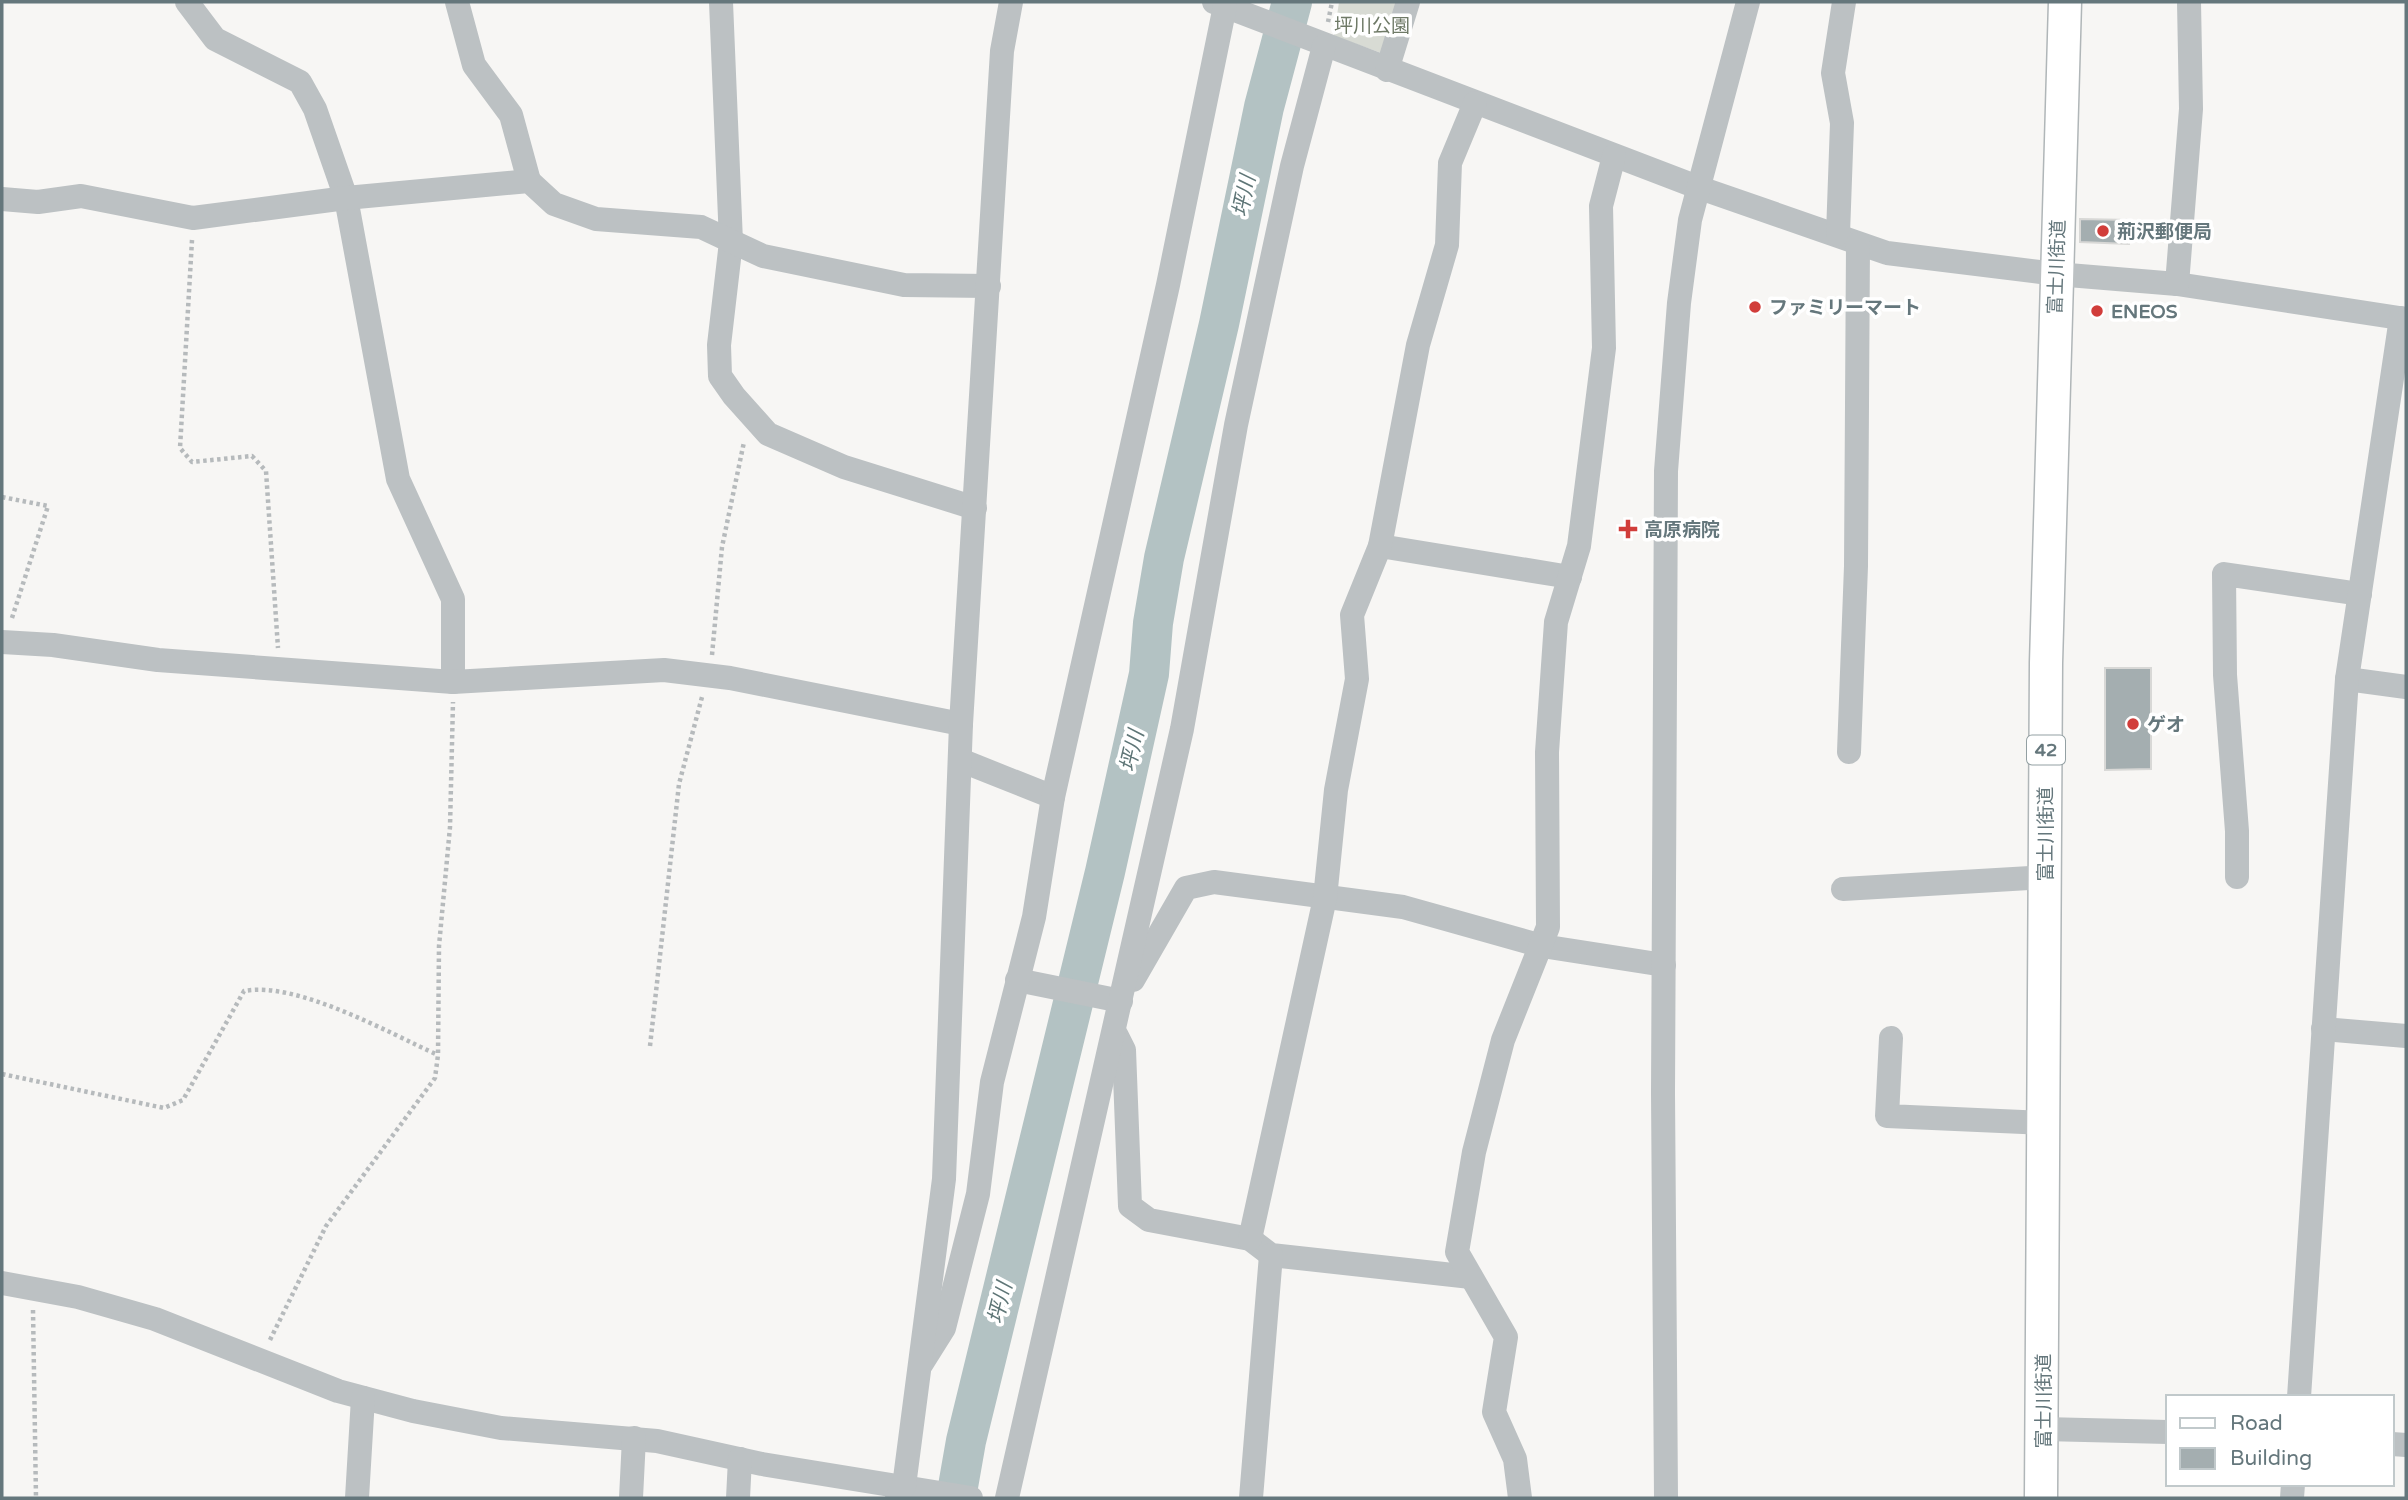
<svg xmlns="http://www.w3.org/2000/svg" width="2408" height="1500" font-family="'Varela Round','Noto Sans JP',sans-serif">
<style>
.green{fill:#d8dbd4}
.lines{fill:none;stroke-linecap:round;stroke-linejoin:round}
.river{stroke:#b3c2c3;stroke-width:40}
.building{fill:#a4aeb0;stroke:#d8d8d6;stroke-width:2}
.major-casing{stroke:#b0b6b8;stroke-width:35}
.path{stroke:#b6babc;stroke-width:4.5;stroke-dasharray:3.5 3.5;stroke-linecap:butt}
.minor{stroke:#bcc1c3;stroke-width:24}
.major{stroke:#fff;stroke-width:32}
.poi-dot{fill:#d13d3a;stroke:#fff;stroke-width:2.5}
.labels{text-anchor:middle;stroke-width:7;stroke-linejoin:round;paint-order:stroke}
.shield{fill:#fff;stroke:#93a0a3;stroke-width:2}
.shield-label{font-size:18px;font-weight:bold;fill:#65777c}
.park-label{font-size:19px;fill:#6f7a67;stroke:#fff}
.poi-label{font-size:19px;font-weight:bold;fill:#65777c;stroke:#fff;text-anchor:start}
.street-label{font-size:19px;fill:#65777c;stroke:#fff}
.water-label{font-size:21px;font-style:italic;fill:#5f7677;stroke:#fff}
</style>
<rect width="100%" height="100%" fill="#f7f6f4"/>
<polygon class="green" points="1339,2 1404,2 1387,55 1334,36"/>
<g class="lines">
<polyline class="river" points="956,1498 966,1441 1105,872 1149,674 1153,623 1164,558 1219,324 1264,107 1292,2"/>
</g>
<g class="building">
<polygon points="2080,219 2130,220 2129,244 2080,242"/>
<polygon points="2105,668 2151,668 2151,769 2105,770"/>
</g>
<g class="lines">
<defs>
<polyline id="major" points="2041,1498 2046,663 2065,2"/>
</defs>
<use href="#major" class="major-casing"/>
<g class="path">
<polyline points="1328,22 1332,2"/>
<polyline points="192,240 180,448 192,462 252,456 266,471 278,648"/>
<polyline points="2,497 48,506 11,621"/>
<polyline points="712,655 722,547 744,442"/>
<polyline points="650,1046 679,784 702,697"/>
<path d="M2 1074 164 1108 183 1100 244 991C297 981 389 1033 438 1055"/>
<polyline points="33,1310 36,1498"/>
<polyline points="270,1340 326,1226 435,1078 438,1055 439,946 450,827 453,702"/>
</g>
<g class="minor">
<polyline points="187,2 215,39 300,82 315,109 346,198 398,479 453,599 453,682"/>
<polyline points="457,2 474,65 511,115 529,181"/>
<polyline points="721,2 731,242 719,345 720,376 734,396 768,434 844,467 975,508"/>
<polyline points="1214,2 1700,188 1887,253 2056,274 2177,284 2406,319"/>
<polyline points="1387,70 1408,2"/>
<polyline points="2,199 38,202 81,196 193,218 346,198 529,181 554,204 596,219 701,227 763,256 904,285 989,286"/>
<polyline points="1838,234 1842,123 1833,73 1844,2"/>
<polyline points="2177,284 2191,109 2189,2"/>
<polyline points="1380,546 1570,577"/>
<polyline points="2,642 53,645 158,660 453,682 664,670 730,678 961,724"/>
<polyline points="2347,679 2406,687"/>
<polyline points="1849,752 1856,566 1858,244"/>
<polyline points="960,760 1053,797"/>
<polyline points="2237,877 2237,831 2225,675 2224,574 2360,594"/>
<polyline points="1843,889 2045,877"/>
<polyline points="1017,980 1121,1001"/>
<polyline points="1133,980 1186,888 1214,882 1403,907 1542,946 1664,965"/>
<polyline points="2323,1029 2406,1036"/>
<polyline points="1117,1036 1124,1050 1130,1206 1149,1220 1250,1239 1271,1255 1471,1277"/>
<polyline points="1891,1038 1887,1116 2044,1123"/>
<polyline points="1250,1239 1325,898 1336,790 1357,679 1352,615 1380,546 1418,345 1447,245 1450,163 1475,103"/>
<polyline points="2,1283 78,1297 155,1319 338,1391 413,1411 501,1428 657,1441 762,1464 971,1498"/>
<polyline points="922,1363 944,1328 978,1194 992,1082 1034,917 1053,797 1168,285 1225,6"/>
<polyline points="2299,1397 2347,679 2401,318"/>
<polyline points="2043,1429 2168,1432"/>
<polyline points="2392,1444 2406,1445"/>
<polyline points="357,1498 363,1398"/>
<polyline points="631,1498 634,1438"/>
<polyline points="738,1498 740,1459"/>
<polyline points="897,1498 904,1486 944,1179 961,724 1002,51 1011,2"/>
<polyline points="1007,1498 1182,729 1236,425 1292,166 1324,46"/>
<polyline points="1251,1498 1271,1255"/>
<polyline points="1520,1498 1515,1459 1494,1412 1506,1337 1457,1252 1474,1152 1503,1040 1548,927 1547,752 1556,622 1579,546 1604,348 1601,206 1614,156"/>
<polyline points="1666,1498 1663,1093 1666,471 1679,303 1690,220 1748,2"/>
<polyline points="2292,1498 2293,1484"/>
</g>
<use href="#major" class="major"/>
</g>
<g class="poi-dot">
<circle cx="2103" cy="231" r="7"/>
<circle cx="1755" cy="307" r="7"/>
<circle cx="2097" cy="311" r="7"/>
<path d="M1624.5 518.5h7v7h7v7h-7v7h-7v-7h-7v-7h7z"/>
<circle cx="2133" cy="724" r="7"/>
</g>
<g class="labels">
<rect class="shield" x="2027" y="735.5" width="38" height="29" rx="5"/>
<g class="shield-label">
<text x="2046" y="756">42</text>
</g>
<g class="park-label">
<text x="1372" y="32">坪川公園</text>
</g>
<g class="poi-label">
<text x="2117" y="238">荊沢郵便局</text>
<text x="1769" y="314">ファミリーマート</text>
<text x="2111" y="318">ENEOS</text>
<text x="1644" y="536">高原病院</text>
<text x="2147" y="731">ゲオ</text>
</g>
<g class="street-label">
<text transform="translate(2056 267) rotate(-88)" y="7">富士川街道</text>
<text transform="translate(2045 834) rotate(-90)" y="7">富士川街道</text>
<text transform="translate(2043 1401) rotate(-90)" y="7">富士川街道</text>
</g>
<g class="water-label">
<text transform="translate(1244 196) rotate(-78)" y="7">坪川</text>
<text transform="translate(1132 751) rotate(-77)" y="7">坪川</text>
<text transform="translate(1000 1303) rotate(-76)" y="7">坪川</text>
</g>
</g>
<rect width="2408" height="1500" fill="none" stroke="#65777c" stroke-width="7"/>
<rect x="2166" y="1395" width="228" height="91" fill="#ffffff" stroke="#c1c9cb" stroke-width="2"/>
<rect x="2180" y="1418" width="35" height="10" fill="#ffffff" stroke="#c1c9cb" stroke-width="2"/>
<text x="2230" y="1430" font-size="21" fill="#65777c">Road</text>
<rect x="2180" y="1448" width="35" height="21" fill="#a4aeb0" stroke="#c1c9cb" stroke-width="2"/>
<text x="2230" y="1465" font-size="21" fill="#65777c">Building</text>
</svg>
